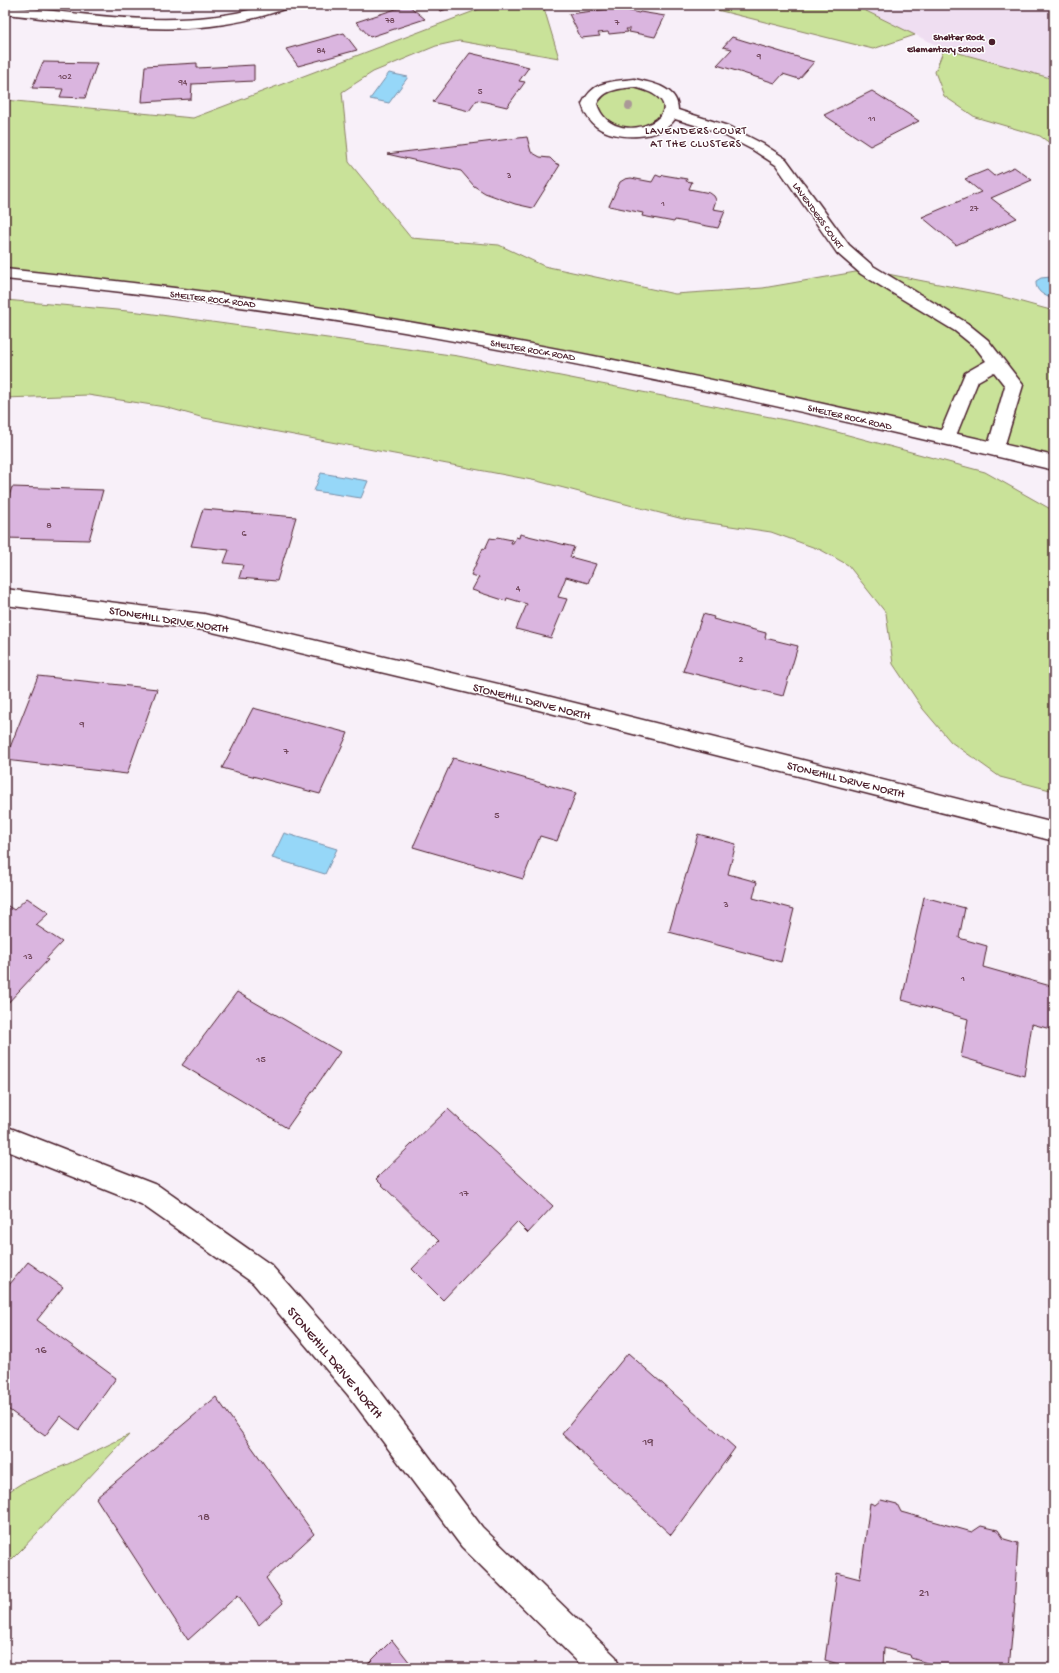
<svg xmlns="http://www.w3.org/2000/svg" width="1059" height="1673" font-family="'Gochi Hand',sans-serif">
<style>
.built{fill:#efdef1}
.green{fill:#c9e299;stroke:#8a8062}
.water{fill:#96d7f8;stroke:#788da6}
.building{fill:#dab5df;stroke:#4a1f2b}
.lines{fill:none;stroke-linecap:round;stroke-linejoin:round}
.street-casing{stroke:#4a1f2b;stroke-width:3}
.secondary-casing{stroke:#4a1f2b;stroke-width:3}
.street{fill:#fff;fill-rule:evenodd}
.secondary{fill:#fff;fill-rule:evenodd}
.tree{fill:#aa9897}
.poi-dot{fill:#4a1f2b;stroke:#fff;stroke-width:1.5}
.labels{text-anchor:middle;stroke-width:3;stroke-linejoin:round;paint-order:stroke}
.far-number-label{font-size:9px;fill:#6e4458}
.far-poi-label{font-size:10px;font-weight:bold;fill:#4a1f2b;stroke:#fff;text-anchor:end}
.far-street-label{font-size:10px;fill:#4a1f2b;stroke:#fff}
.number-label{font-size:10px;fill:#6e4458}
.far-neighbourhood-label{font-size:11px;letter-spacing:1px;fill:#4a1f2b;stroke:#fff}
.street-label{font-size:12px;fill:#4a1f2b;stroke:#fff}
.near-number-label{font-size:12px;fill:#6e4458}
.near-street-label{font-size:14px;fill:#4a1f2b;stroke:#fff}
</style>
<rect width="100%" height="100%" fill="#f8f0f9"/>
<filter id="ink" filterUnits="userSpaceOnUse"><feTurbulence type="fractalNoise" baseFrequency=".025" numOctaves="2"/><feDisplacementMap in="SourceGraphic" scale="8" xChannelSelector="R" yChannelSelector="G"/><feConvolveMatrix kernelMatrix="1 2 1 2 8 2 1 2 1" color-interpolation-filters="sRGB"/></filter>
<g filter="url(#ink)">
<polygon class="built" points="854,5 1054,5 1054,79 944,49"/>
<g class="green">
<polygon points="490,5 543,5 559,58 459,41 436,46 373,72 342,92 349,162 411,238 499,245 544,266 675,294 763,288 867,270 1000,296 1054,311 1054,463 996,449 308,310 5,274 5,100 193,118"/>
<polygon points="697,5 854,5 915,35 873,49"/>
<polygon points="944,49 1054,79 1054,146 1040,136 975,117 944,96 935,72"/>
<polygon points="648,86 672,105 647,130 608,127 591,99 608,87"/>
<polygon points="5,300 139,312 458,356 811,425 985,472 1054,511 1054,791 1000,777 951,742 923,709 893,664 886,613 848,565 821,550 771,532 683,519 537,481 204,418 165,407 88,395 5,398"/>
<polygon points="129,1435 22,1549 5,1566 5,1494 22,1483 68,1464"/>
</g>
<g class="water">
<polygon points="389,73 408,77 389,103 370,99"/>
<path d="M1051 277H1054V299C1045 296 1035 292 1036 281L1041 278Z"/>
<polygon points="321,473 368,481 361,498 314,491"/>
<polygon points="284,833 337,849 325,874 272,858"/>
</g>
<g class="building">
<polygon points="408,5 425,19 370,37 356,22"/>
<polygon points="434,5 459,5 441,11"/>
<polygon points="617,8 639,13 640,12 665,16 655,37 629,32 630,29 626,29 628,32 609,34 608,32 598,33 600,36 581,38 569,14"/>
<polygon points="344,33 357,50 298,66 286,49"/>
<polygon points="732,37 814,62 799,79 783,74 775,83 717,65 732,49 723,47"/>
<polygon points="470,53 529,67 519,81 525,82 507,107 477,100 469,111 433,102"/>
<polygon points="43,62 97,63 85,98 60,97 63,89 32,88"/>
<polygon points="197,63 197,68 254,65 254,81 192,84 191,99 142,102 145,66"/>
<polygon points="872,91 919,121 870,146 824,115"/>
<polygon points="527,137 531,152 540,157 550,158 555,163 560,165 533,208 515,204 485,193 474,186 461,171 387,154"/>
<polygon points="1014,167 1032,180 991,198 1017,218 956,245 922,217 981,192 965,179 987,170 994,176"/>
<polygon points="656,175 661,177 663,175 687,179 686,181 692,182 689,189 710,193 714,196 716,200 713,209 725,211 718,228 675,220 674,222 642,216 643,213 609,206 620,182 625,179 631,178 652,182"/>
<polygon points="12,487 103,490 89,540 5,538 5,509"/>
<polygon points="203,509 296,517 277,581 239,578 243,565 224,563 229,550 191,546"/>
<polygon points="520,534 574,547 570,557 596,564 588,583 566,577 558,597 567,599 551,638 516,629 527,604 507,598 506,601 472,590 479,577 471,575 483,548 485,549 490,538 496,539 497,537 512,540 511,543 513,543 516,537 519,538"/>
<polygon points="703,614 714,617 713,619 766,633 765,638 798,646 783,696 683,671"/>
<polygon points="38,676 157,689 127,774 5,760"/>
<polygon points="253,708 348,733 320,794 222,768"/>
<polygon points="453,758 576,793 557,841 540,836 523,879 413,847"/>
<polygon points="698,834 736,844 728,874 757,882 753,898 794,909 781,962 669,932"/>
<polygon points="924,897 965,908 959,938 987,946 983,967 1054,987 1054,1030 1032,1024 1024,1076 961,1057 968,1019 902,1000"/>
<polygon points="27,898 49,913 36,925 62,942 46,959 48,960 5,1006 5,904 14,910"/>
<polygon points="237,992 340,1052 287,1128 182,1065"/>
<polygon points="448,1109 553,1206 528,1233 517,1222 443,1300 412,1269 439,1241 376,1179"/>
<polygon points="28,1262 63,1287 37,1320 116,1378 79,1430 60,1416 45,1436 5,1407 5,1290"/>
<polygon points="628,1353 735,1448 671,1535 562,1434"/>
<polygon points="216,1397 314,1534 266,1578 283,1603 259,1625 238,1595 188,1640 96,1498"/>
<polygon points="881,1500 897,1504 901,1512 972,1532 981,1526 998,1530 1004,1539 1018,1543 1014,1604 1015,1604 1009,1668 937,1668 937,1666 911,1658 910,1655 884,1648 883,1668 851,1668 825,1660 837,1573 860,1579 870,1503 875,1505"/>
<polygon points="392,1640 414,1668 364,1668"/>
</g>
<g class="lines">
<defs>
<g id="street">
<path d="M268 5H289L287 8C267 15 247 21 225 24 153 36 77 21 5 14V6C92 14 183 32 268 5Z"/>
<path d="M634 79C652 83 678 87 678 110L728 126 763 144 786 159 849 245 873 266 967 323 988 340 1023 385 1002 454 996 456 990 454 987 449 1005 386 994 372 978 381 953 443 947 444 941 443 938 438 965 373 986 361 976 348 955 331 861 274 837 253 776 165 753 150 718 132 675 119C661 140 617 141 597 127 589 121 585 114 582 104 594 80 610 82 634 79ZM634 87C712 106 614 158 597 104 604 89 619 89 634 87Z"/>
<polygon points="5,589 204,614 515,688 1054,823 1054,841 515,704 204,630 5,605"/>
<polygon points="5,1126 159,1186 271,1265 368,1375 482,1527 616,1657 620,1668 584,1668 462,1547 348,1395 253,1283 141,1204 5,1150"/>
</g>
<path id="secondary" d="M5 269C138 283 271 298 403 321 622 358 838 406 1054 456V470C838 419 622 370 404 332 271 309 138 293 5 279Z"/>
</defs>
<use href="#street" class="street-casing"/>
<use href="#secondary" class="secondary-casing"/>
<use href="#street" class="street"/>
<use href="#secondary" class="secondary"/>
</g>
<circle class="tree" cx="629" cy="106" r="4"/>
</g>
<circle class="poi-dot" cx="992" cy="42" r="4"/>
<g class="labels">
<g class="far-number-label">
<text x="390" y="23">78</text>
<text x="617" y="25">7</text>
<text x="321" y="53">84</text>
<text x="759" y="59">9</text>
<text x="65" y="79">102</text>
<text x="183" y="85">94</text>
<text x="480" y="94">5</text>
<text x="872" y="121">11</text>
<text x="509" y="178">3</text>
<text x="663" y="206">1</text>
<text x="974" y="211">27</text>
</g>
<g class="far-poi-label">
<text x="984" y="40">Shelter Rock<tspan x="984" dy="12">Elementary School</tspan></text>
</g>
<g class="far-street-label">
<text transform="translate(819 215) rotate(54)" y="4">LAVENDERS COURT</text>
<text transform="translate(213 298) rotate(7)" y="4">SHELTER ROCK ROAD</text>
<text transform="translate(533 349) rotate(10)" y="4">SHELTER ROCK ROAD</text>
<text transform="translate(850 416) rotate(13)" y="4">SHELTER ROCK ROAD</text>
</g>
<g class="number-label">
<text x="49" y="528">8</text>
<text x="244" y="536">6</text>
<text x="518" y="591">4</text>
<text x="741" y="662">2</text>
<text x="82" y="727">9</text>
<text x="286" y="754">7</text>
<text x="497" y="818">5</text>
<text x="726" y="907">3</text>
<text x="28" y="959">13</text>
<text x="963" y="981">1</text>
<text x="261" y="1062">15</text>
<text x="464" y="1196">17</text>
</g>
<g class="far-neighbourhood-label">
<text x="696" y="134">LAVENDERS COURT<tspan x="696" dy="13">AT THE CLUSTERS</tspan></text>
</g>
<g class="street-label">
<text transform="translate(169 619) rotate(9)" y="4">STONEHILL DRIVE NORTH</text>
<text transform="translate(532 701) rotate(14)" y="4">STONEHILL DRIVE NORTH</text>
<text transform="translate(846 779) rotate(14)" y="4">STONEHILL DRIVE NORTH</text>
</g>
<g class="near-number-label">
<text x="41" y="1353">16</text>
<text x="648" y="1445">19</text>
<text x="204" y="1520">18</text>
<text x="924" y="1596">21</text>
</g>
<g class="near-street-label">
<text transform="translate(336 1362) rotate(50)" y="5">STONEHILL DRIVE NORTH</text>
</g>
</g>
<rect width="1059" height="1673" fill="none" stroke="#fff" stroke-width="20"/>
<rect x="10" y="10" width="1039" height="1653" fill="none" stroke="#4a1f2b" stroke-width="1.5" filter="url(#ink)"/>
</svg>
